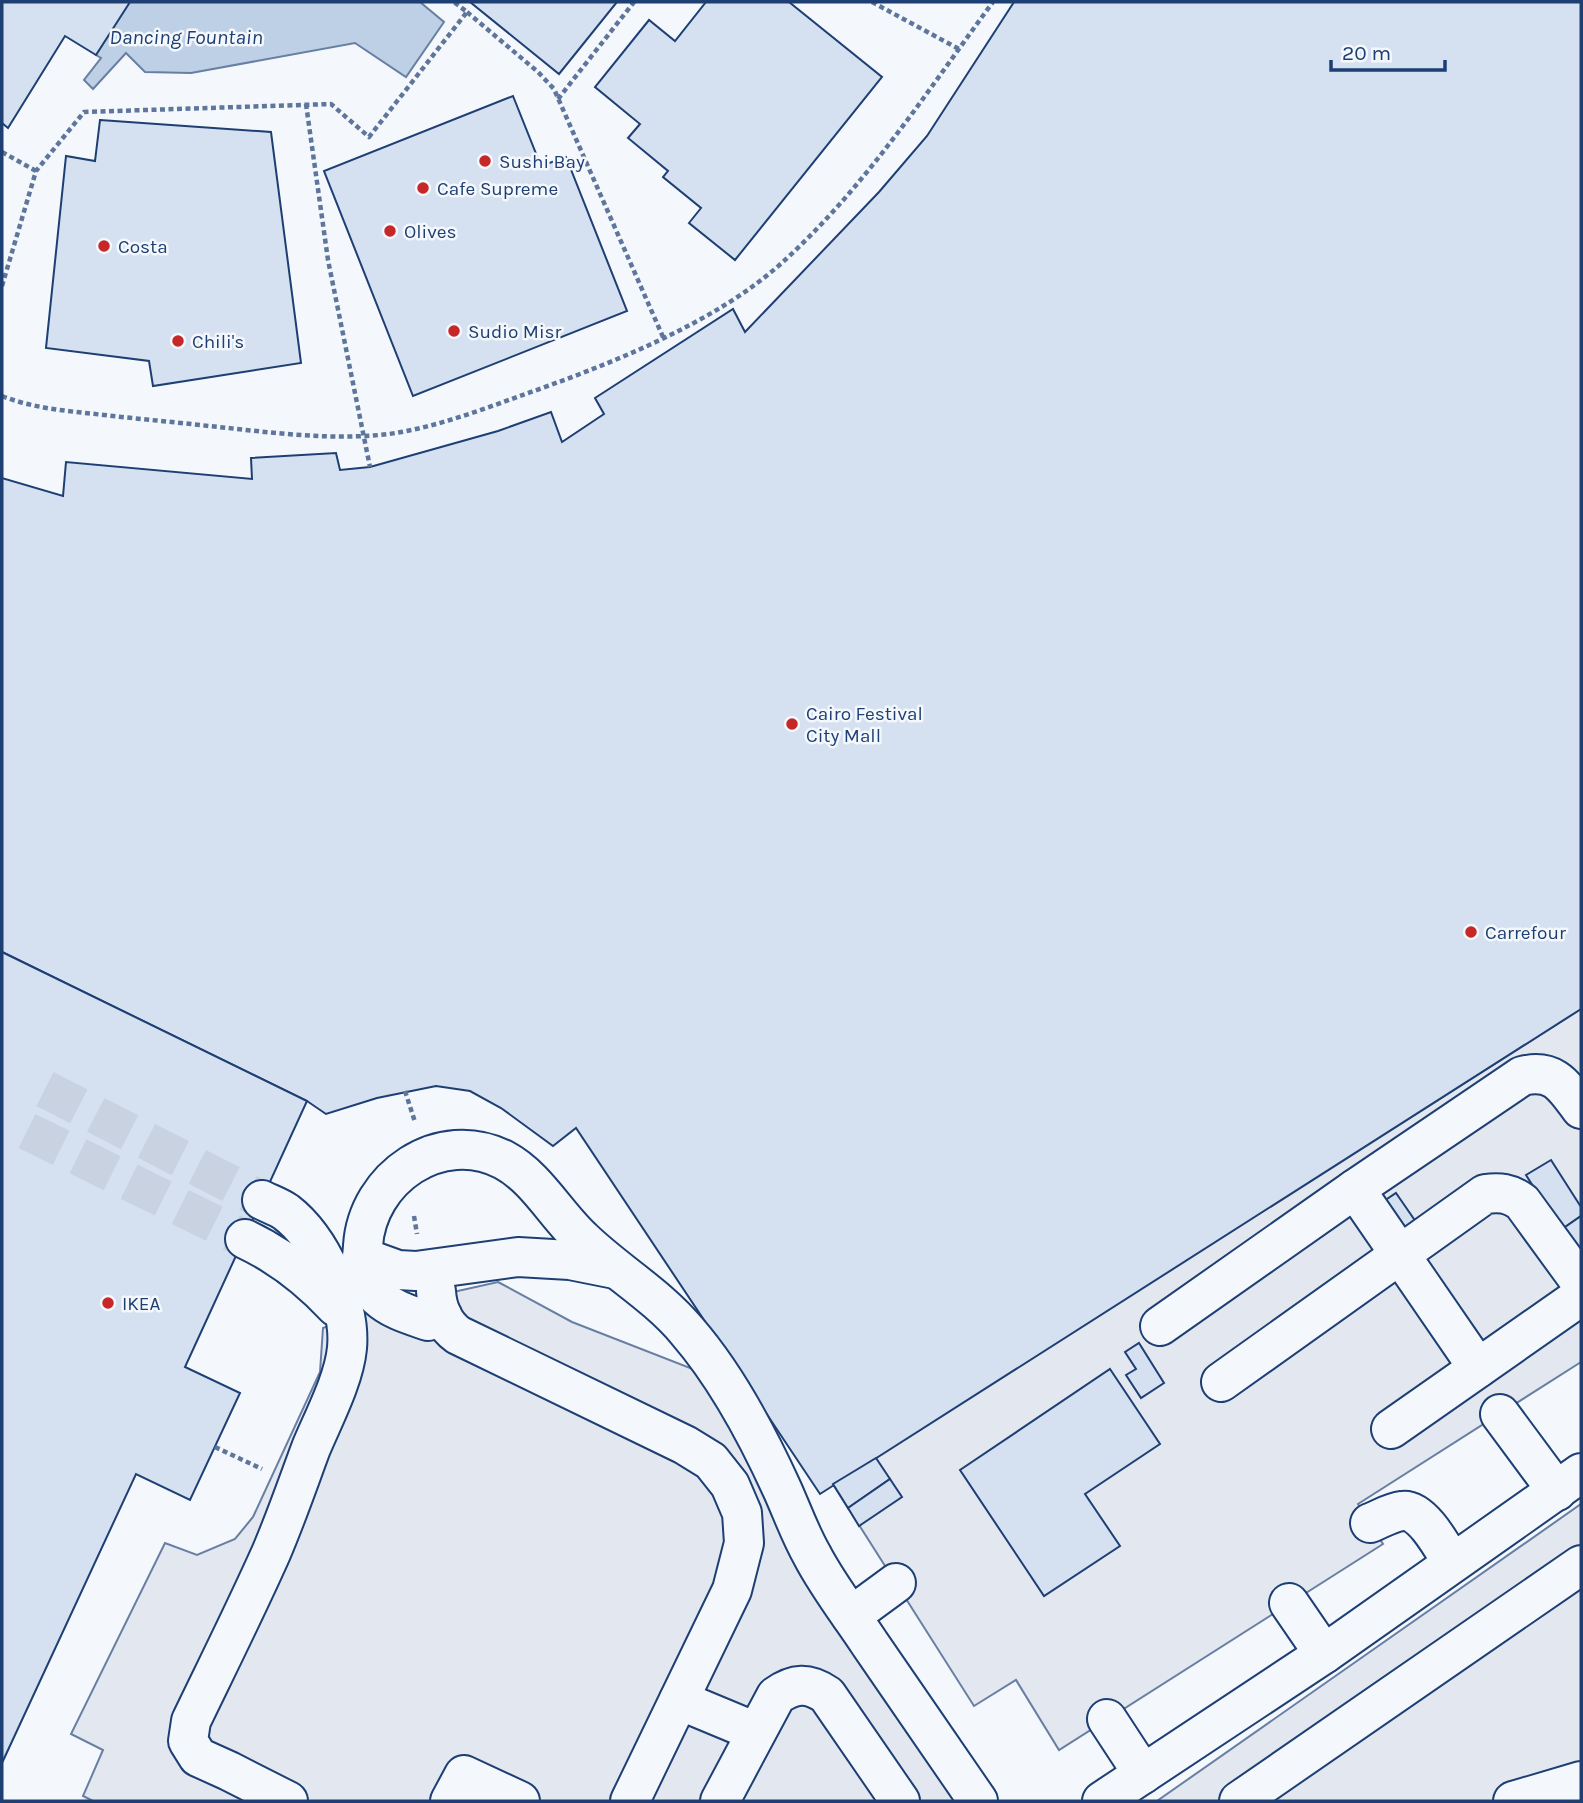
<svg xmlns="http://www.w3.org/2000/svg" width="1583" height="1803" font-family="Karla,sans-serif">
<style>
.parking{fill:#e3e8f0;stroke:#687fa3;stroke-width:2}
.water{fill:#bed0e5;stroke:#687fa3;stroke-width:2}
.building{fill:#d5e0f0;stroke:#1d3f73;stroke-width:2}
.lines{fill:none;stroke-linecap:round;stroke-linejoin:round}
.minor-tunnel{stroke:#c9d2e0;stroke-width:38;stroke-dasharray:38 19;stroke-linecap:butt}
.minor-casing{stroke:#1d3f73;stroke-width:42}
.path{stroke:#5e769c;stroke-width:4.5;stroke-dasharray:5 3.5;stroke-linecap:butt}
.minor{stroke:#f4f7fb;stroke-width:38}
.poi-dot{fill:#c62828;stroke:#f4f7fb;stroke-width:2.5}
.labels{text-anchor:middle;stroke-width:5;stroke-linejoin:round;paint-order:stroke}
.poi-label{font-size:19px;fill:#1d3f73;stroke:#f4f7fb;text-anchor:start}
.water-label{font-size:21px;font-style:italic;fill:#1d3f73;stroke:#f4f7fb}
</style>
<rect width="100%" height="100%" fill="#f4f7fb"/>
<g class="parking">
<polygon points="1581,1009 1581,1362 1358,1504 1383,1544 1059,1750 1016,1680 974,1706 833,1484"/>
<polygon points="498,1282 572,1322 703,1373 962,1801 93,1801 83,1796 103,1750 71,1734 165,1543 197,1555 235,1539 253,1517 320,1372 323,1328 377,1309"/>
<polygon points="1581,1504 1581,1801 1157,1801"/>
</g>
<polygon class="water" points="129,2 420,2 444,22 406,77 355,43 191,73 145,72 126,53 93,89 84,80 101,58 96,55"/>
<g class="building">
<polygon points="2,2 130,2 96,55 65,36 8,128 2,123"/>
<polygon points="470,2 617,2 559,74"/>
<polygon points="706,2 789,2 882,77 735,260 689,223 701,208 663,177 668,171 628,138 640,124 595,87 649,20 675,41"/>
<polygon points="1014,2 1581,2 1581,1009 820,1494 576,1128 553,1146 501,1108 470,1091 436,1086 377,1098 326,1114 307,1101 2,952 2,478 63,496 66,462 252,479 251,458 336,453 340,470 370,467 498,431 551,412 562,442 604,414 595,398 733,309 745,332 879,192 927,136"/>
<polygon points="513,96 541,166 566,157 627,311 413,396 324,171"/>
<polygon points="100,120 271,132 301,363 153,386 149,361 46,348 66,156 95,161"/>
<polygon points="2,952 307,1101 185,1367 240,1393 190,1500 136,1474 2,1763"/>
<polygon points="1551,1160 1581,1207 1581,1216 1561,1230 1526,1175"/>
<polygon points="1396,1193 1416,1222 1401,1232 1381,1203"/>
<polygon points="1581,1216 1581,1271 1555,1234"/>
<polygon points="1139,1343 1164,1383 1141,1398 1126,1375 1136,1369 1125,1352"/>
<polygon points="1110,1369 1160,1444 1085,1494 1120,1546 1044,1596 960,1470"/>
<polygon points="876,1458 890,1479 848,1508 833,1484"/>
<polygon points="890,1479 902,1497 859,1526 848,1508"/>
</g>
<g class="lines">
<g class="minor-tunnel">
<polyline points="45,1089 262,1200"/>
<polyline points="27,1131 245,1239"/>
</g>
<defs>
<g id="minor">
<polyline points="1355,1189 1478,1368"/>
<path d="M262 1200C270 1204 279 1207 286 1212 321 1239 351 1304 347 1348 344 1380 323 1419 311 1448 298 1483 286 1518 271 1553 246 1609 218 1665 191 1721L188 1741 198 1757 229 1771 288 1801"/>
<path d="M245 1239C281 1256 309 1278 336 1307"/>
<polyline points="362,1257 398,1270 416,1271 518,1257 570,1260 615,1269"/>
<path d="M436 1291C437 1309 443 1324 458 1335L685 1445 711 1461 730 1485 742 1513 744 1543 732 1590 630 1801"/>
<path d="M442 1315 428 1321C411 1315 392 1310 378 1297 364 1283 361 1265 363 1246 367 1178 440 1127 504 1160 536 1177 556 1215 582 1239 616 1272 657 1295 687 1331 727 1377 757 1434 782 1489 792 1511 800 1534 812 1555 828 1586 851 1615 870 1644 906 1696 942 1749 978 1801"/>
<path d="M1160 1326 1355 1189 1522 1076C1554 1068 1564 1086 1581 1109"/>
<path d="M1221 1382 1485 1194C1500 1192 1509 1193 1522 1202L1581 1283"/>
<polyline points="1500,1414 1557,1491"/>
<polyline points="1391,1429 1581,1296"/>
<path d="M1370 1523C1380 1519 1392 1512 1402 1511 1422 1508 1443 1548 1452 1563"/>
<polyline points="1289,1603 1324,1654"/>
<polyline points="851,1616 896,1583"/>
<polyline points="679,1700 756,1732"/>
<polyline points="1107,1719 1143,1774"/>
<polyline points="450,1801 464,1775 520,1801"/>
<path d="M720 1801 776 1696C794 1683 808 1682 827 1695L900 1801"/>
<polyline points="1102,1801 1324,1654 1581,1473"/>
<polyline points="1239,1801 1581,1565"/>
<polyline points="1513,1801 1581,1781"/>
</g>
</defs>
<use href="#minor" class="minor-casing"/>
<g class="path">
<polyline points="872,2 959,49"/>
<polyline points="467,12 538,72 554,89 663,337"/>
<polyline points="558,99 634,2"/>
<polyline points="306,104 328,260 370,467"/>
<polyline points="2,152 36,171"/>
<polyline points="2,286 36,171 84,112 331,104 369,137 467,12 454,2"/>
<path d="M2 396C35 409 69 411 104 415 139 419 174 422 209 426 268 432 329 441 389 434 432 428 476 412 517 397 605 366 716 324 785 260 867 185 928 90 993 2"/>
<polyline points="405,1091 415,1122"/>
<polyline points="414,1216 417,1234"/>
<polyline points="215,1447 262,1469"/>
</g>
<use href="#minor" class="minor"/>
</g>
<g class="poi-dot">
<circle cx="485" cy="161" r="7"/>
<circle cx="423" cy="188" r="7"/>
<circle cx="390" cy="231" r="7"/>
<circle cx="104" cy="246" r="7"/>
<circle cx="454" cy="331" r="7"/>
<circle cx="178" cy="341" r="7"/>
<circle cx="792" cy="724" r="7"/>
<circle cx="1471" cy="932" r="7"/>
<circle cx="108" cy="1303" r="7"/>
</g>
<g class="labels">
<g class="poi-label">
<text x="499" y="168">Sushi Bay</text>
<text x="437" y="195">Cafe Supreme</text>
<text x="404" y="238">Olives</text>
<text x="118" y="253">Costa</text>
<text x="468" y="338">Sudio Misr</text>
<text x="192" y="348">Chili's</text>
<text x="806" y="720">Cairo Festival<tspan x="806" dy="22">City Mall</tspan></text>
<text x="1485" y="939">Carrefour</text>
<text x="122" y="1310">IKEA</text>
</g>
<g class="water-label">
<text x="186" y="44">Dancing Fountain</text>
</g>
</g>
<rect width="1583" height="1803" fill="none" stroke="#1d3f73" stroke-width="7"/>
<path d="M1331 60v10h114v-10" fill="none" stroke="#1d3f73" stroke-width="3.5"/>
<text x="1342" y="60" font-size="21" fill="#1d3f73" stroke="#f4f7fb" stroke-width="5" paint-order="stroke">20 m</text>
</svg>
